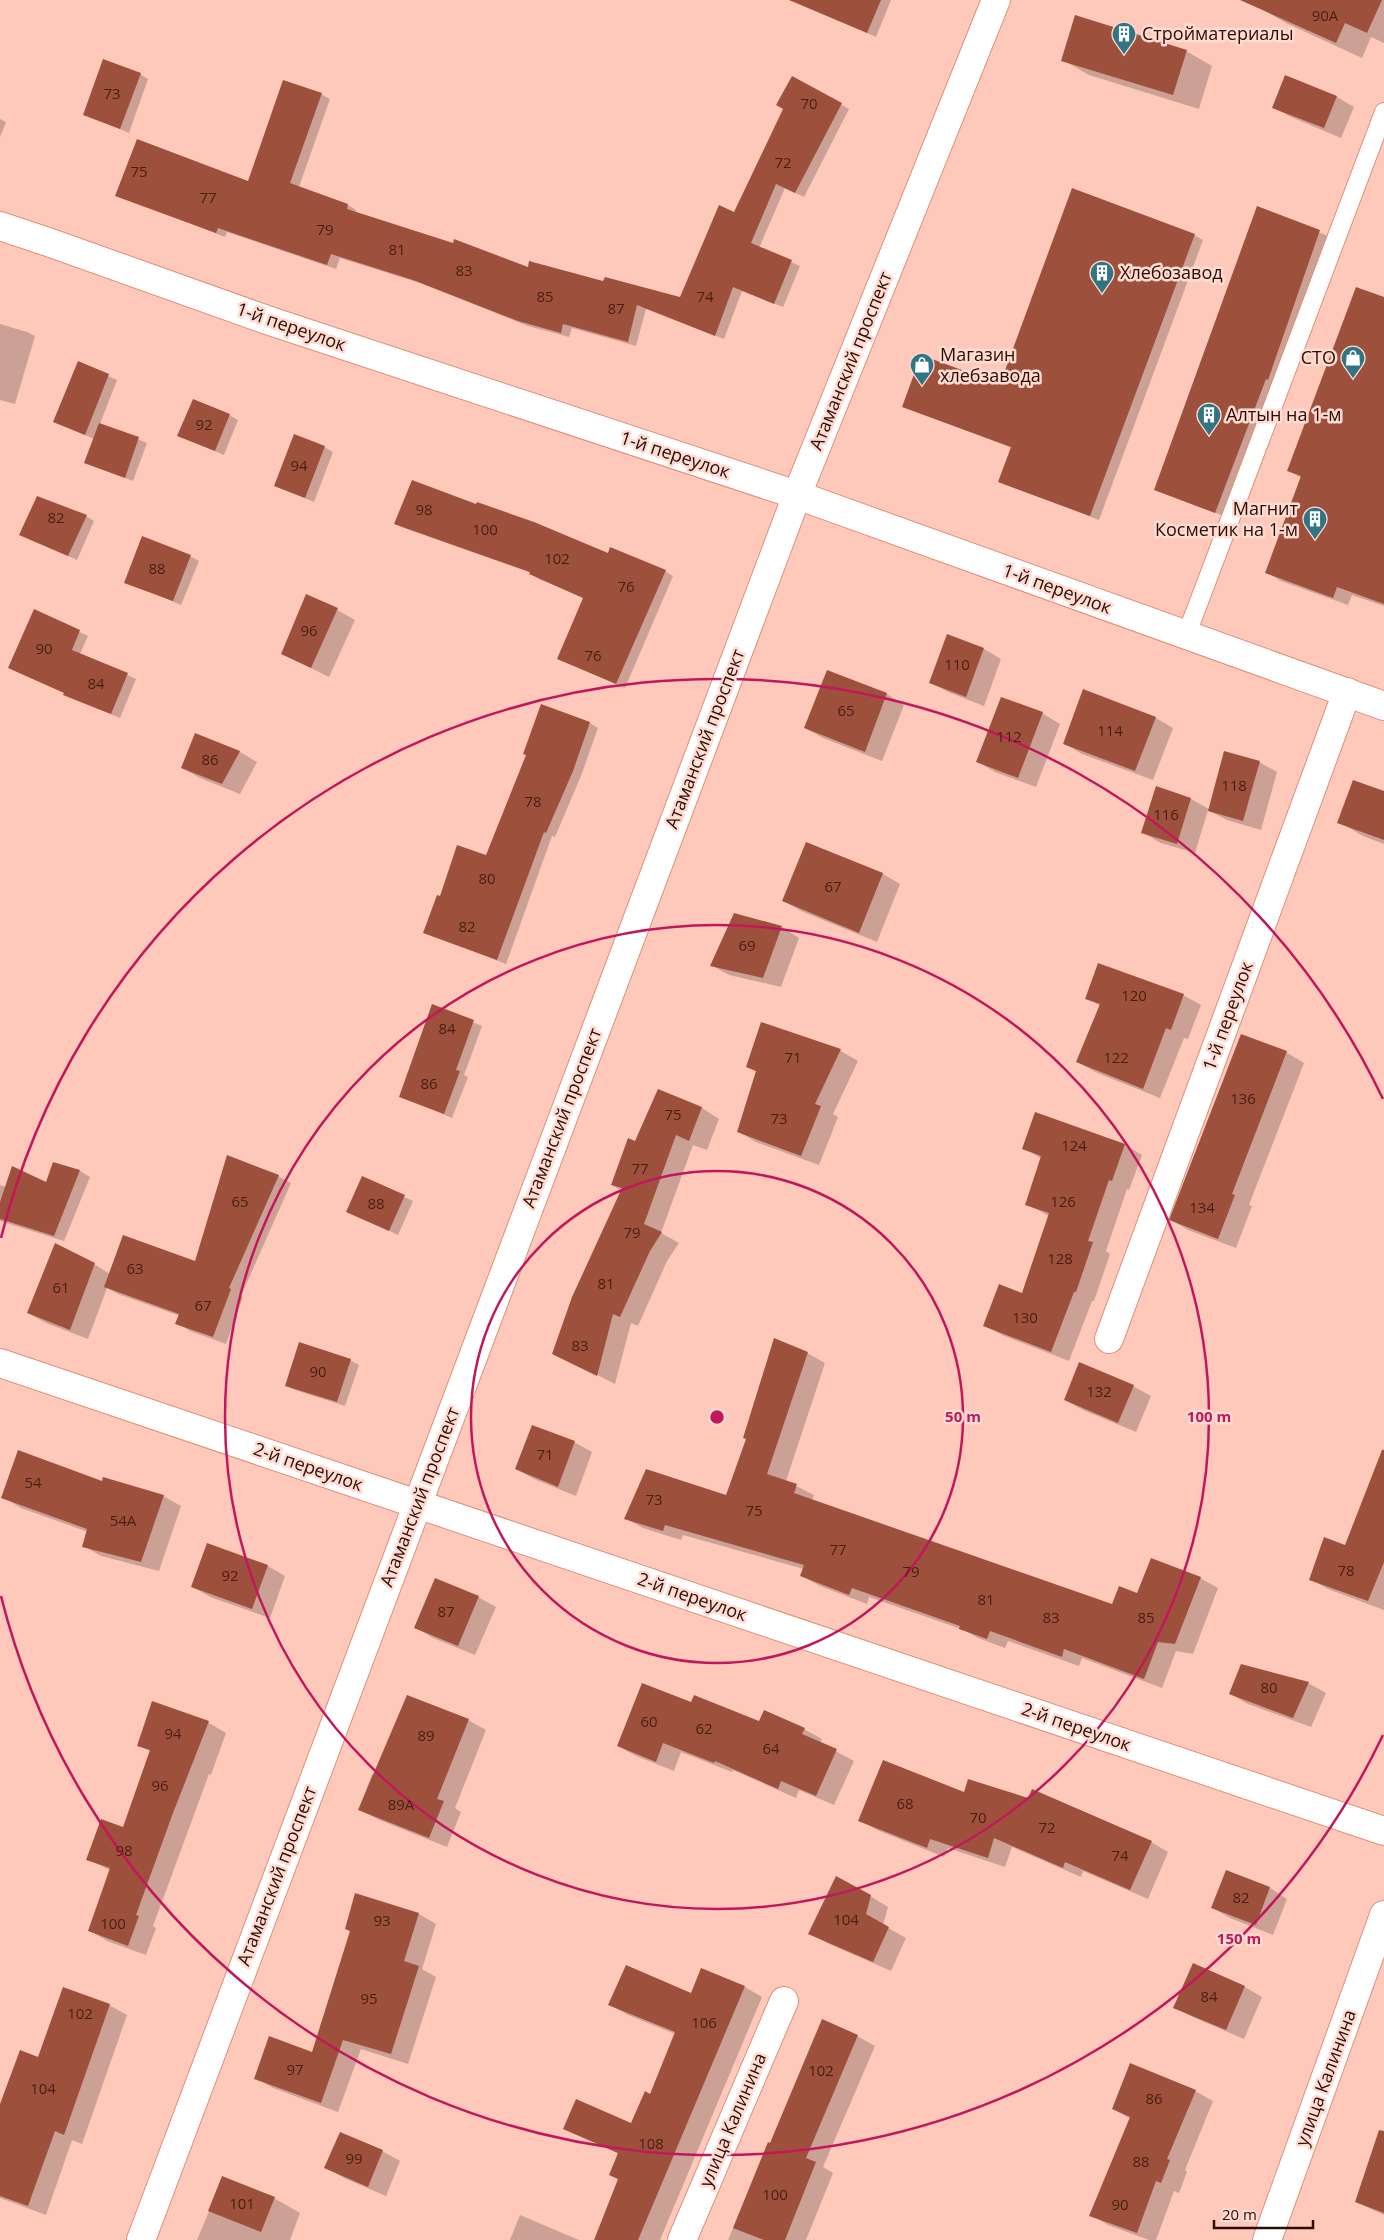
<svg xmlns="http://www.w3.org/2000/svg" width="1384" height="2240" font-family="'Open Sans',sans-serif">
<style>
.shadow{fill:#0003}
.building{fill:#9d513d}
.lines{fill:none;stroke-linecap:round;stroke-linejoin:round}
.lane-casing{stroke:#e08e77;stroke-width:20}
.street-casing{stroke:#e08e77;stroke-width:30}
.secondary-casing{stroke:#e08e77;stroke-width:30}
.lane{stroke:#fff;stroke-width:18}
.street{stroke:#fff;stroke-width:28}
.secondary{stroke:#fff;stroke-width:28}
.ring{fill:none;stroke:#c2185b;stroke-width:2.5}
.labels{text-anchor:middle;stroke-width:5;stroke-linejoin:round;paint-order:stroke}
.number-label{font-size:15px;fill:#481e13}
.poi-label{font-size:18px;fill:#2b0d05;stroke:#ffdbd1;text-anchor:start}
.street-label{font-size:18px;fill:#2b0d05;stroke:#ffdbd1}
.centre{fill:#c2185b;stroke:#ffdbd1;stroke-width:2.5}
.ring-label{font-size:15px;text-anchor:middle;font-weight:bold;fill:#c2185b;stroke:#ffdbd1;stroke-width:5;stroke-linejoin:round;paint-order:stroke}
</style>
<rect width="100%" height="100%" fill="#fec9bb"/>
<g class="shadow">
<polygon points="835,0 891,0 876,37 829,16"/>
<polygon points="1263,0 1384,0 1384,43 1371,37 1362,58 1286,23 1260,8"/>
<polygon points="1186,51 1212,66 1199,109 1089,75 1063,60"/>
<polygon points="140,74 148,79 129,133 84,114"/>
<polygon points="793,77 849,109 804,197 785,188 759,248 800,266 783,307 742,291 724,339 646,309 636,346 572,328 569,337 528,326 423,284 340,258 336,269 227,232 225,237 117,195 249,182 321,94 330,99 299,187 348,205 356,210 355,213 529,269 681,298 735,214 785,108"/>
<polygon points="1337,97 1354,107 1341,138 1291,117 1273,107"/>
<polygon points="0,119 6,122 0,137"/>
<polygon points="1258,207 1328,236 1224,516 1156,490"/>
<polygon points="1194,235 1203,240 1099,520 999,482 1012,448 904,407 1000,386"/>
<polygon points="1384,299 1384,606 1352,595 1348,605 1281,581 1266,572 1301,478 1288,470"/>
<polygon points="0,324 27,332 35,336 15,404 0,400"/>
<polygon points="78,363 117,380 100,424 147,443 133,481 86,463 94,439 55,422"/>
<polygon points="229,415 238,420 224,455 179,436"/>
<polygon points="324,447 333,452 314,502 275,486"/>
<polygon points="86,516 94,521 77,560 29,539"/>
<polygon points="396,524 608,555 665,571 673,576 625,688 558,658 584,598 539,579 531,573 404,528"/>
<polygon points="190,556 199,561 181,605 126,582"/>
<polygon points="337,610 355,620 329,677 283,654"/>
<polygon points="34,611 88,636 80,654 136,679 120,718 73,699"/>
<polygon points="948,636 984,649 1001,659 984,706 948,692 930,682"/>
<polygon points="828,671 887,694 904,705 882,761 823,738 805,728"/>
<polygon points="1084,691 1156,718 1173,728 1153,780 1082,754 1065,744"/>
<polygon points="1042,713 1060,724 1036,787 995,772 978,762"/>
<polygon points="590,723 598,728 581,776 555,837 552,836 506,964 424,932 487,856"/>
<polygon points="196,735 240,752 257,762 240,794 200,778 182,768"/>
<polygon points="1259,762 1277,772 1261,830 1227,820 1208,810 1195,853 1161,843 1143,833 1157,788 1191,799 1209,809"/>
<polygon points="1384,793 1384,844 1363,836 1339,822"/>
<polygon points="807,843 883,874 900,884 877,942 801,911 784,901"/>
<polygon points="735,914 782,927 799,938 781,987 729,975 711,965"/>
<polygon points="1183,995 1201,1005 1188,1039 1184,1038 1160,1098 1095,1072 1078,1062 1100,1006 1087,998"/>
<polygon points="433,1006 482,1026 464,1075 468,1077 452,1118 400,1096"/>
<polygon points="762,1023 841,1051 858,1061 833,1114 838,1117 819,1165 756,1142 739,1132 757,1072 748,1067"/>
<polygon points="1286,1052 1304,1063 1249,1205 1252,1206 1236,1248 1188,1230 1171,1220"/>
<polygon points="658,1090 702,1108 719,1119 707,1150 693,1145 661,1233 679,1243 667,1261 638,1326 631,1323 615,1384 554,1353 622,1191 612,1185 635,1142"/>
<polygon points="1036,1113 1125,1145 1142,1155 1129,1190 1127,1189 1106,1251 1110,1254 1094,1301 1092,1301 1069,1361 1002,1335 984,1325 1023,1294 1049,1216 1026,1204 1042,1159 1024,1148"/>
<polygon points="80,1171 90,1177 64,1241 0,1221 0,1185 6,1187 46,1183"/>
<polygon points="278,1176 291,1183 241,1296 243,1297 226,1344 190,1331 177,1323 180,1316 118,1294 107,1288 88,1339 46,1323 28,1313 94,1264 110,1274 196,1262"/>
<polygon points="363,1178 413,1201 398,1235 348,1212"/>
<polygon points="807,1353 825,1363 786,1481 814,1495 812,1501 1112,1606 1138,1595 1200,1578 1218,1588 1193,1654 1176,1651 1162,1688 1082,1658 1079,1666 1008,1641 1005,1648 978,1638 964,1630 869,1597 867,1604 820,1586 802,1576 804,1569 683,1535 681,1540 643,1528 625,1518 727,1496"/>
<polygon points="350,1360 359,1365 345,1406 295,1390 286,1385"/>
<polygon points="1133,1386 1151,1396 1136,1432 1083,1410 1065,1400"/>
<polygon points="574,1442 592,1452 576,1496 534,1479 516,1469"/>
<polygon points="1384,1448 1384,1610 1328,1589 1310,1579 1346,1546"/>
<polygon points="163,1496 181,1506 159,1571 101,1556 84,1546 88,1532 21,1508 3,1497"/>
<polygon points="268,1566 285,1576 270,1618 210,1597 193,1587"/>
<polygon points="478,1597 496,1607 475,1655 433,1638 415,1627"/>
<polygon points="1308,1683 1326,1693 1311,1727 1248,1704 1230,1694"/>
<polygon points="153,1703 209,1723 226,1733 211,1775 209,1774 153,1926 156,1928 146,1955 107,1941 89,1930 111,1871 88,1859 123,1829 151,1752 138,1745"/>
<polygon points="692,1704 760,1722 804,1729 822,1739 820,1743 854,1761 834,1805 799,1790 796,1798 733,1770 732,1772 681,1752 674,1771 636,1756 618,1746"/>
<polygon points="468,1720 486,1730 455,1808 461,1812 447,1847 377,1819 359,1809 372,1774 375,1776"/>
<polygon points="860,1820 1151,1842 1168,1852 1148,1899 1083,1871 1081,1877 1012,1847 1005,1867 948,1848 944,1857 877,1830"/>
<polygon points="1226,1872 1270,1888 1287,1899 1273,1935 1230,1918 1213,1908"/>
<polygon points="870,1896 888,1907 883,1925 906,1938 891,1971 827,1943 810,1933"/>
<polygon points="419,1914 436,1924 422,1969 436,1977 408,2064 361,2049 338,2112 273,2088 256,2078 313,2053 351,1932 346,1929"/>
<polygon points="1193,1965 1245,1987 1262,1997 1244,2039 1193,2017 1175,2007"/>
<polygon points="702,1970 745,1987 762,1997 660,2240 595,2240 619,2180 610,2175 619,2154 564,2128 632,2125 650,2095 675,2034 628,2015 610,2005 692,1994"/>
<polygon points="109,2005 127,2015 82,2144 72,2140 46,2215 0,2198 0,2107 39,2058"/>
<polygon points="857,2036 875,2046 823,2167 833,2173 806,2240 728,2240 768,2144 770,2145"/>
<polygon points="1195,2091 1213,2101 1185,2170 1187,2172 1179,2193 1174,2191 1156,2240 1149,2240 1108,2225 1091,2215 1131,2119 1113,2109"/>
<polygon points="382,2151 400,2161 386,2196 344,2178 326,2168"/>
<polygon points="1384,2172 1384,2215 1356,2202"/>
<polygon points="223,2178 274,2198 300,2213 290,2240 197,2240"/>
<polygon points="520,2215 579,2240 510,2240"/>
</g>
<g class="building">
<polygon points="789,0 881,0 867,33"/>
<polygon points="1240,0 1382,0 1367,33 1345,23 1336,43"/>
<polygon points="1075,15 1187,50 1173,95 1061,61"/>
<polygon points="103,59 141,73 120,129 83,115"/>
<polygon points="1285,75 1337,96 1324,128 1272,108"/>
<polygon points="792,76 842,103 795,193 776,184 751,243 792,260 774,304 733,287 715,336 637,305 628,342 563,324 561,333 518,321 413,280 331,254 327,265 218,228 216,233 115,196 137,139 248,181 283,80 322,93 290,183 348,204 347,209 453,243 454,239 528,267 529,261 603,281 605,277 680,297 719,205 734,212 783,109 776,105"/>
<polygon points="1072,188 1195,234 1090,516 998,482 1011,447 902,407 921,355 1000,384"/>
<polygon points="1257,206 1320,230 1268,380 1266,379 1215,513 1154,490"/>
<polygon points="1356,287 1384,297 1384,604 1337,587 1333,598 1265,573 1301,476 1287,471"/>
<polygon points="78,361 109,374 85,435 53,422"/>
<polygon points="193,399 230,414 215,451 177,436"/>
<polygon points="99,423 139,437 125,478 84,463"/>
<polygon points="294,434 325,446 305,498 274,486"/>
<polygon points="412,480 476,504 477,502 534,522 608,553 610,547 666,570 616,684 557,659 583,598 529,574 530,572 394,524"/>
<polygon points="37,496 87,515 68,556 19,535"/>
<polygon points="142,536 191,555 173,601 124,583"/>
<polygon points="306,594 338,608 311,668 281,654"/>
<polygon points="34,609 80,630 72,650 128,673 111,714 63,695 64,693 8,668"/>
<polygon points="947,634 984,648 966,697 929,683"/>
<polygon points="827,670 887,693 865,752 804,728"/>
<polygon points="1083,689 1156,717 1135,771 1063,744"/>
<polygon points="1001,697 1043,712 1018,778 976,762"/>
<polygon points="541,704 590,722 573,771 546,833 544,832 497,960 423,933 437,895 440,896 457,845 486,855 526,755 523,754"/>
<polygon points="195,733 240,751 222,784 181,768"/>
<polygon points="1224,751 1260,761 1243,821 1208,811"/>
<polygon points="1353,780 1384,791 1384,840 1337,823"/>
<polygon points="1156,786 1191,798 1177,844 1141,833"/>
<polygon points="806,842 883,873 859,933 782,901"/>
<polygon points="734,913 782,926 763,978 710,966"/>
<polygon points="1098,963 1184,994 1171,1030 1166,1028 1143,1089 1076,1062 1100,1004 1085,999"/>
<polygon points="432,1004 474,1020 456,1070 460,1071 444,1114 399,1097"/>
<polygon points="761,1022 841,1049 815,1104 821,1106 801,1156 737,1132 756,1071 746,1067"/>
<polygon points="1241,1034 1287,1051 1232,1194 1235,1195 1218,1239 1169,1220"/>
<polygon points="658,1089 702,1107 689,1141 676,1135 644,1224 662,1232 650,1251 620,1317 613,1314 597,1376 552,1354 572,1297 622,1188 611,1185 628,1138 635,1141"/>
<polygon points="1035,1112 1125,1144 1112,1181 1109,1180 1088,1241 1093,1242 1076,1292 1074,1292 1051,1352 983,1326 999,1284 1022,1293 1049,1213 1025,1205 1041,1156 1022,1149"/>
<polygon points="227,1155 279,1175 229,1288 231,1289 213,1337 175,1324 179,1314 104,1287 123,1235 195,1261"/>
<polygon points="53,1162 80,1170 54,1236 0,1219 0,1202 12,1166 46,1182"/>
<polygon points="362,1176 405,1195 389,1231 346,1212"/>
<polygon points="55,1243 95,1263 70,1330 27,1313"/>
<polygon points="774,1338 808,1352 767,1474 797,1484 794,1493 1112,1604 1119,1586 1137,1593 1151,1558 1201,1577 1175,1644 1158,1642 1144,1679 1064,1649 1062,1657 990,1631 987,1639 959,1629 960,1626 852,1588 849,1595 800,1576 804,1565 665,1525 663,1531 624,1519 646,1469 726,1495 746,1439 743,1438"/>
<polygon points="299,1342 351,1359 337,1402 285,1386"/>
<polygon points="1079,1362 1134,1385 1118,1423 1064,1400"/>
<polygon points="532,1425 575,1441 558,1487 515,1469"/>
<polygon points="18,1450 102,1481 103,1477 164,1495 141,1562 82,1547 87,1529 1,1498"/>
<polygon points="1382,1450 1384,1450 1384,1562 1368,1601 1309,1580 1324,1537 1345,1545"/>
<polygon points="207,1543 268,1565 252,1609 191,1587"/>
<polygon points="435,1578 479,1596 458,1646 414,1628"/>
<polygon points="1241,1664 1309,1682 1293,1718 1229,1694"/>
<polygon points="642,1683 691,1702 694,1695 759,1721 764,1710 805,1728 802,1734 837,1749 816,1796 781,1781 778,1789 715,1761 714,1763 663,1743 656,1762 617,1746"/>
<polygon points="407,1695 469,1719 437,1799 444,1801 429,1838 358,1810"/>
<polygon points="152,1701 209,1721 173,1813 136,1915 139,1916 128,1946 88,1931 110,1868 86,1860 101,1819 123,1827 150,1750 137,1746"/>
<polygon points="883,1760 964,1792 968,1779 1028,1798 1032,1789 1152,1841 1130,1890 1065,1862 1063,1868 994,1838 988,1858 930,1839 927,1848 858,1821"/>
<polygon points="1226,1870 1270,1887 1256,1925 1211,1908"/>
<polygon points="836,1876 871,1895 866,1914 889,1927 873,1962 808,1934"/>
<polygon points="355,1893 419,1913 404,1961 419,1966 391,2054 343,2040 321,2103 254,2079 269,2036 312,2052 350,1931 345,1929"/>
<polygon points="1193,1963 1245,1986 1226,2030 1173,2008"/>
<polygon points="626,1965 691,1993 701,1968 745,1986 638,2240 594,2240 618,2179 609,2175 618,2153 563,2129 576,2099 631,2123 645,2091 650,2094 675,2032 608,2005"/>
<polygon points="63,1987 110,2004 64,2135 55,2131 28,2206 0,2196 0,2104 20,2050 38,2057"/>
<polygon points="822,2019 858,2035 806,2158 816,2162 785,2240 764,2240 733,2228 768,2142 770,2143"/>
<polygon points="1130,2063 1196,2090 1167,2159 1170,2160 1161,2183 1156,2181 1137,2233 1089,2216 1130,2117 1112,2109"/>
<polygon points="1379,2130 1384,2131 1384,2213 1355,2202"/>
<polygon points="340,2132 383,2150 368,2187 324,2168"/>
<polygon points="222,2176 275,2197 261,2232 208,2211"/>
</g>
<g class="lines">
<defs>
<polyline id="lane" points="1186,636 1384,112"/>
<g id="street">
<polyline points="0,226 48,242 270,321 797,495 1384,706"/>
<polyline points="1109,1339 1347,692"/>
<polyline points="0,1363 1384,1831"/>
<polyline points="141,2240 797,495 996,0"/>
<polyline points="682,2240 784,2001"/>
</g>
<polyline id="secondary" points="1267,2240 1384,1915"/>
</defs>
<use href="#lane" class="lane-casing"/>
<use href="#street" class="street-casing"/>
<use href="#secondary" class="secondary-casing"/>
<use href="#lane" class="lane"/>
<use href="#street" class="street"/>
<use href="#secondary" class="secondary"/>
</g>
<g class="ring">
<circle cx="717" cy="1417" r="246"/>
<circle cx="717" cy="1417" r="492"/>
<path d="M1383 1735A738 738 0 0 1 1 1596M1 1238A738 738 0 0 1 1383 1099"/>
</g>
<defs>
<symbol id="building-pin" viewBox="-11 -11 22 30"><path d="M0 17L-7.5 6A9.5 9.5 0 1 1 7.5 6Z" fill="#317585" stroke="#ffdbd1"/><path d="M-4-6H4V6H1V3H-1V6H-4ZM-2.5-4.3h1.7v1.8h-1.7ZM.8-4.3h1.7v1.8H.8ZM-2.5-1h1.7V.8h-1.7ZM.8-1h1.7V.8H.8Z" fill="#fff"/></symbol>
<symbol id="shop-pin" viewBox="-11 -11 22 30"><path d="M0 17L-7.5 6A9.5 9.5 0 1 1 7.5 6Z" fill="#317585" stroke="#ffdbd1"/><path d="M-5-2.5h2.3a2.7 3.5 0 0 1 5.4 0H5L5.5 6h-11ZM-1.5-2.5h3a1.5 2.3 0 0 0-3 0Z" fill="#fff"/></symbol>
</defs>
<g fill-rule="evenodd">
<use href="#building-pin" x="1110" y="20" width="28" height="38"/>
<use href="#building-pin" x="1088" y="259" width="28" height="38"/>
<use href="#shop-pin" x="1339" y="344" width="28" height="38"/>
<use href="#shop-pin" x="908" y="351" width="28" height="38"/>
<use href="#building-pin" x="1195" y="401" width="28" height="38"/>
<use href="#building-pin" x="1301" y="505" width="28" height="38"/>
</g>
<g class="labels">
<g class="number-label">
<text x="1325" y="21">90А</text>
<text x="112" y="99">73</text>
<text x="809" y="109">70</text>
<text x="783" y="168">72</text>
<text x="139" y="177">75</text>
<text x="208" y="203">77</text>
<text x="325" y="235">79</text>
<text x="397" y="255">81</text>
<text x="464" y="276">83</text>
<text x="545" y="302">85</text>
<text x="705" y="302">74</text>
<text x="616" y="314">87</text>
<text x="204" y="430">92</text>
<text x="299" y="471">94</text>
<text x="424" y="515">98</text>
<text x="56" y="523">82</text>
<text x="485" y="535">100</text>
<text x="557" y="564">102</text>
<text x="157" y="574">88</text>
<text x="626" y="592">76</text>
<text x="309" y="636">96</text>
<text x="44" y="654">90</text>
<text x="593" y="661">76</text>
<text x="957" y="670">110</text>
<text x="96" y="689">84</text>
<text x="846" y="716">65</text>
<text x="1110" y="736">114</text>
<text x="1009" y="742">112</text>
<text x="210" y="765">86</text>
<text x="1234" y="791">118</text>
<text x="533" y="807">78</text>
<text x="1166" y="820">116</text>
<text x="487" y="884">80</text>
<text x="833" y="892">67</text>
<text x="467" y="932">82</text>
<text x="747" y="951">69</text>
<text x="1134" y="1001">120</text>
<text x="447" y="1034">84</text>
<text x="793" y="1063">71</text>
<text x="1116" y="1063">122</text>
<text x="429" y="1089">86</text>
<text x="1243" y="1104">136</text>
<text x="673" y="1120">75</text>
<text x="779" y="1124">73</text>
<text x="1074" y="1151">124</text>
<text x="640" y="1174">77</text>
<text x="240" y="1207">65</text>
<text x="1063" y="1207">126</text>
<text x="376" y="1209">88</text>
<text x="1202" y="1213">134</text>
<text x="632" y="1238">79</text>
<text x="1060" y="1264">128</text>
<text x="135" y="1274">63</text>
<text x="606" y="1289">81</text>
<text x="61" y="1293">61</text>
<text x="203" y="1311">67</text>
<text x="1025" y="1323">130</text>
<text x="580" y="1351">83</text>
<text x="318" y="1377">90</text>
<text x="1099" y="1397">132</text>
<text x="545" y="1460">71</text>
<text x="33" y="1488">54</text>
<text x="654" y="1505">73</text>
<text x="754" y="1516">75</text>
<text x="123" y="1526">54А</text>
<text x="838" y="1555">77</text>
<text x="1346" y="1576">78</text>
<text x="911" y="1577">79</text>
<text x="230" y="1581">92</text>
<text x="986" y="1605">81</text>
<text x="446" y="1617">87</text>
<text x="1051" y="1623">83</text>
<text x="1146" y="1623">85</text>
<text x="1269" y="1693">80</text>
<text x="649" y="1727">60</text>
<text x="704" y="1734">62</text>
<text x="173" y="1739">94</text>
<text x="426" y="1741">89</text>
<text x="771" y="1754">64</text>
<text x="160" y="1791">96</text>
<text x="905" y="1809">68</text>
<text x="401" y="1810">89А</text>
<text x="978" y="1823">70</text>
<text x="1047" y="1833">72</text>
<text x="124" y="1856">98</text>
<text x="1120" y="1861">74</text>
<text x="1241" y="1903">82</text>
<text x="846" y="1925">104</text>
<text x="382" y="1926">93</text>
<text x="113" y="1929">100</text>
<text x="1209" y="2002">84</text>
<text x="369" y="2004">95</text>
<text x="80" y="2019">102</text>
<text x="704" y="2028">106</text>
<text x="295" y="2075">97</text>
<text x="821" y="2076">102</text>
<text x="43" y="2094">104</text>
<text x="1154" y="2104">86</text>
<text x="651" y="2149">108</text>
<text x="354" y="2164">99</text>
<text x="1141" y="2167">88</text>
<text x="775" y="2200">100</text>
<text x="242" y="2209">101</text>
<text x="1120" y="2210">90</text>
</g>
<g class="poi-label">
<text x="1142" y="40">Стройматериалы</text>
<text x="1120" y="279">Хлебозавод</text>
<text x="940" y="361">Магазин<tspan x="940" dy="21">хлебзавода</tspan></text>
<text x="1336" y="364" text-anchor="end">СТО</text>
<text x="1226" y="421">Алтын на 1-м</text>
<text x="1298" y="515" text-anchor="end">Магнит<tspan x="1298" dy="21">Косметик на 1-м</tspan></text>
</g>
<g class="street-label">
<text transform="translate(291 327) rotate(19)" y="6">1-й переулок</text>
<text transform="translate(851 361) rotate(-68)" y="6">Атаманский проспект</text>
<text transform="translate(675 455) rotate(18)" y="6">1-й переулок</text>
<text transform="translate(1057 589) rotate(20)" y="6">1-й переулок</text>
<text transform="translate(705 739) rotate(-69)" y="6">Атаманский проспект</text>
<text transform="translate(1228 1016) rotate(-70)" y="6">1-й переулок</text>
<text transform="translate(562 1118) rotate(-69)" y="6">Атаманский проспект</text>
<text transform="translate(308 1467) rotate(19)" y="6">2-й переулок</text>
<text transform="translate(420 1497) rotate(-69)" y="6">Атаманский проспект</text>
<text transform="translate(692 1597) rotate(19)" y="6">2-й переулок</text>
<text transform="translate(1076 1727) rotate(19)" y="6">2-й переулок</text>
<text transform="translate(277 1876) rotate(-69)" y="6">Атаманский проспект</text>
<text transform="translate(1326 2078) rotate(-70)" y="6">улица Калинина</text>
<text transform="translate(733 2120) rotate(-67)" y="6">улица Калинина</text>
</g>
</g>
<circle cx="717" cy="1417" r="8" class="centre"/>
<g class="ring-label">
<text x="963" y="1422">50 m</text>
<text x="1209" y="1422">100 m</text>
<text x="1239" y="1944">150 m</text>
</g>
<path d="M1214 2220v8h99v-8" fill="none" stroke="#2b0d05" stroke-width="2.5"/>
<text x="1222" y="2220" font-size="15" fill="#2b0d05" stroke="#ffdbd1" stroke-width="4" paint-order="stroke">20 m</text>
</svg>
